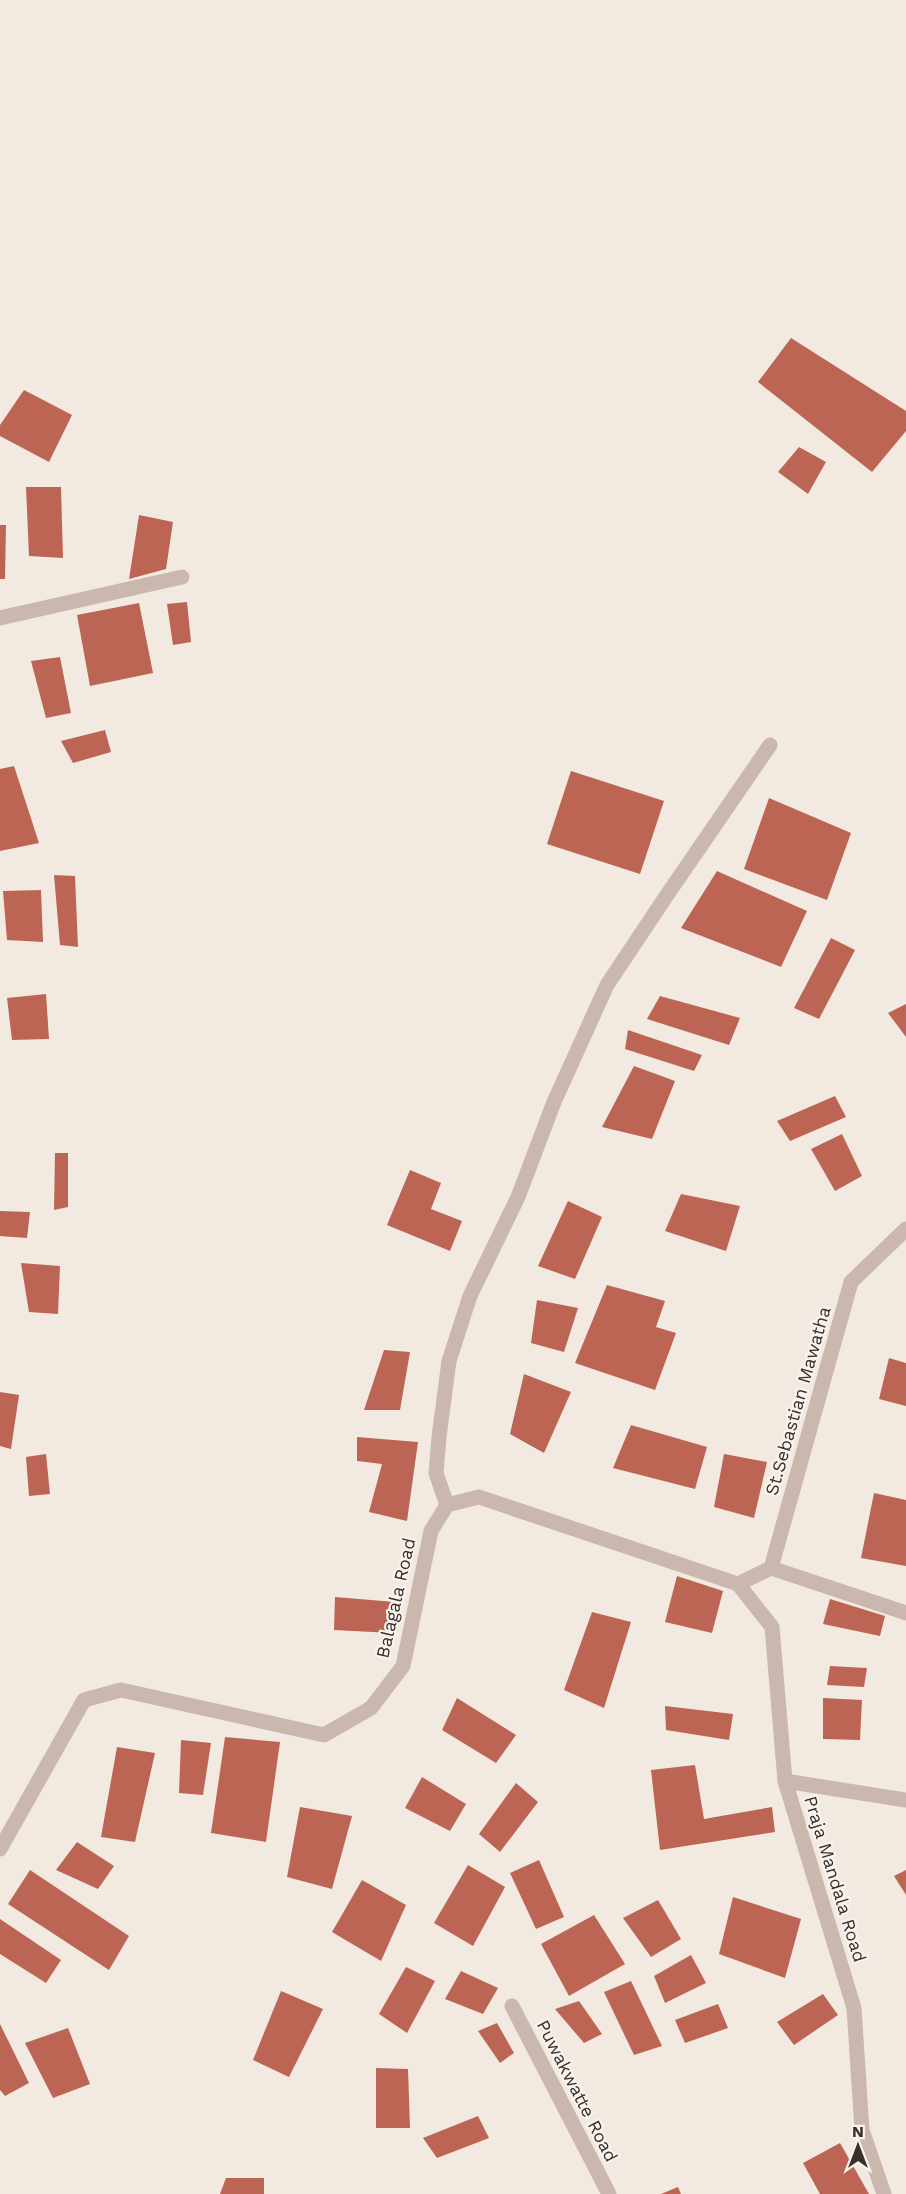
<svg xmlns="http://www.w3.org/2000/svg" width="906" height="2194" font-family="'Work Sans',sans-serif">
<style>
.building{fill:#bd6554}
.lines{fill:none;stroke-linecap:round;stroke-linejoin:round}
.street{stroke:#cab8ae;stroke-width:15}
.labels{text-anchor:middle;stroke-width:4.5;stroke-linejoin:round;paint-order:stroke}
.street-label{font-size:18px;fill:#392f2c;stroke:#f9f3ee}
</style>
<rect width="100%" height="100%" fill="#f2e9e1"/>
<g class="building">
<polygon points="791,338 906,411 906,431 872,472 758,382"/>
<polygon points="24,390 72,415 49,462 0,436 0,425"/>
<polygon points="799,447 826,462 808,494 778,472"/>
<polygon points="26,487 61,487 63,558 29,556"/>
<polygon points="139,515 173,522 166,569 129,579"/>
<polygon points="0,525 6,525 5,579 0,579"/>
<polygon points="187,602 191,642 173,645 167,604"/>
<polygon points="139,603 153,673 90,686 77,615"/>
<polygon points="60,657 71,713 46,718 31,661"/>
<polygon points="105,730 111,752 73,763 61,741"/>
<polygon points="14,766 39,843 0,851 0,769"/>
<polygon points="571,771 664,801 640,874 547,844"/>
<polygon points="769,798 851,833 827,900 744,869"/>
<polygon points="717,871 807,911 781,967 681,928"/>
<polygon points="54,875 75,876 78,947 60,945"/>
<polygon points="41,890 43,942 7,940 3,891"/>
<polygon points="831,938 855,950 819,1019 794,1008"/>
<polygon points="46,994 49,1039 12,1040 7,998"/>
<polygon points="660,996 740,1018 729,1045 647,1019"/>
<polygon points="906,1004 906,1037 888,1013"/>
<polygon points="628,1030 702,1055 694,1071 625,1049"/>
<polygon points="634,1066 675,1081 652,1139 602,1127"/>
<polygon points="835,1096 846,1117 790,1141 777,1121"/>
<polygon points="842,1134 862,1176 835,1191 811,1149"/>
<polygon points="55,1153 68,1153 68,1207 54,1210"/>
<polygon points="410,1170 441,1183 431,1209 462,1221 450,1251 387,1225"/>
<polygon points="681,1194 740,1206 726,1251 665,1231"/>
<polygon points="568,1201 602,1217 575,1279 538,1266"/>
<polygon points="0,1211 30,1212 27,1238 0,1236"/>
<polygon points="21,1263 60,1266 58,1314 29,1312"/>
<polygon points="607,1285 665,1301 656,1327 676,1333 655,1390 575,1363"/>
<polygon points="537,1300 578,1308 564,1352 531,1343"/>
<polygon points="384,1350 410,1352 400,1410 364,1410"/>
<polygon points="889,1358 906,1363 906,1406 879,1399"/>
<polygon points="524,1374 571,1392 544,1453 510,1434"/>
<polygon points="0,1392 19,1395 11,1449 0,1446"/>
<polygon points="631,1425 707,1447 695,1489 613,1468"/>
<polygon points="357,1437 418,1442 407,1521 369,1512 382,1464 357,1461"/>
<polygon points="46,1454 50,1494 29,1496 26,1457"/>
<polygon points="724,1454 767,1462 754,1518 714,1507"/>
<polygon points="874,1493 906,1500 906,1566 861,1558"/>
<polygon points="677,1576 723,1591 712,1633 665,1622"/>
<polygon points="335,1597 395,1602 392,1633 334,1630"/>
<polygon points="830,1599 885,1616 880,1636 823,1624"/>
<polygon points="592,1612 631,1622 604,1708 564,1690"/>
<polygon points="830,1666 867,1668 864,1687 827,1685"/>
<polygon points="457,1698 516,1735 496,1763 442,1730"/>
<polygon points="823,1698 862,1700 860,1740 823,1739"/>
<polygon points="665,1706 733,1714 729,1740 666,1730"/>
<polygon points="225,1737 280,1742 266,1842 211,1833"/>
<polygon points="181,1740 211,1743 203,1795 179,1793"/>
<polygon points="117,1747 155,1753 135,1842 101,1837"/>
<polygon points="695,1765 704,1819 772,1807 775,1832 660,1850 651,1770"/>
<polygon points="422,1777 466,1804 450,1831 405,1808"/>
<polygon points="516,1783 538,1802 500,1852 479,1834"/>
<polygon points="300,1807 352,1816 332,1889 287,1877"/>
<polygon points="77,1842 114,1866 98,1889 56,1870"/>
<polygon points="539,1860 564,1917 536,1929 510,1873"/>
<polygon points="468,1865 505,1887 473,1946 434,1923"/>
<polygon points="30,1870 129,1936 109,1970 8,1904"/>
<polygon points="906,1870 906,1895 894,1876"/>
<polygon points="362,1880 406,1905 381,1961 332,1932"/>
<polygon points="733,1897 801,1919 785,1978 719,1954"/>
<polygon points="658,1900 681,1939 651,1957 623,1918"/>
<polygon points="594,1915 625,1964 569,1996 541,1944"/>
<polygon points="0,1919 61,1960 46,1983 0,1954"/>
<polygon points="691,1955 706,1983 665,2003 654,1976"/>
<polygon points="406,1967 435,1981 407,2033 379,2014"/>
<polygon points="461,1971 498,1988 483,2014 445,1999"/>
<polygon points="631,1981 662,2046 634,2055 604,1992"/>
<polygon points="281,1991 323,2009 289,2077 253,2060"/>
<polygon points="823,1994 838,2015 794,2045 777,2022"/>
<polygon points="579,2001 602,2034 584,2043 555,2009"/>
<polygon points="718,2004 728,2028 685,2043 675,2020"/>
<polygon points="497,2023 514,2053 500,2063 478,2031"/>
<polygon points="0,2024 29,2083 5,2096 0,2090"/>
<polygon points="68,2028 90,2084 53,2098 25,2043"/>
<polygon points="376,2068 408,2069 410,2128 376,2128"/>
<polygon points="478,2116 489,2138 437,2158 423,2138"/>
<polygon points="840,2143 869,2194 820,2194 803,2163"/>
<polygon points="226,2178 264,2178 264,2194 220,2194"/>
<polygon points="678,2187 681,2194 661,2194"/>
</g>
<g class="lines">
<g class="street">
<polyline points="0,618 182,577"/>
<polyline points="447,1505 436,1473 439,1437 449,1361 470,1296 518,1197 554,1102 607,985 667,895 770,745"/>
<polyline points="771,1568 906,1613"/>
<polyline points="738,1584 772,1627 785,1781 854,2008 862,2130 884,2194"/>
<polyline points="738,1584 771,1568 851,1282 906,1229"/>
<polyline points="785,1781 906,1800"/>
<polyline points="0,1849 84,1700 121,1690 324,1735 371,1708 403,1666 431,1531 447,1505 479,1497 738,1584"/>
<polyline points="512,2006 609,2194"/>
</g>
</g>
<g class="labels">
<g class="street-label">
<text transform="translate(798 1401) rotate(-74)" y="6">St.Sebastian Mawatha</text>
<text transform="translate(396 1598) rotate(-77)" y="6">Balagala Road</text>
<text transform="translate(835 1879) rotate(73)" y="6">Praja Mandala Road</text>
<text transform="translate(577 2091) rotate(63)" y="6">Puwakwatte Road</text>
</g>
</g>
<g transform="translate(858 2146)" stroke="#f9f3ee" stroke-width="4.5" paint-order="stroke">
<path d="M0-4.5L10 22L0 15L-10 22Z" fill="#392f2c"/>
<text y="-9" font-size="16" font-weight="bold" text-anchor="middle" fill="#392f2c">N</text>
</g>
</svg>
